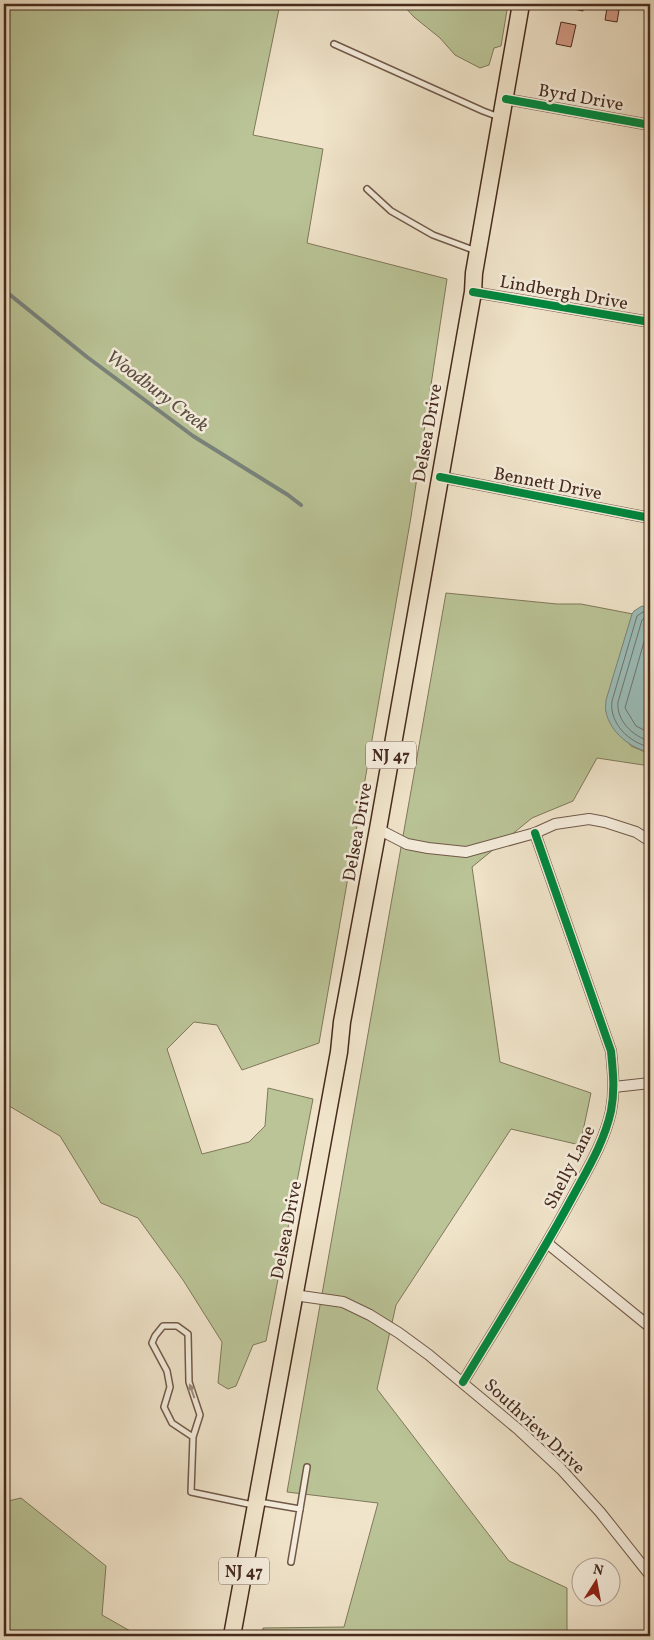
<svg xmlns="http://www.w3.org/2000/svg" width="654" height="1640" font-family="Vollkorn,serif">
<style>
.green{fill:#bac497;stroke:#80785a}
.water{fill:#9bbeba;stroke:#79837c}
.lines{fill:none;stroke-linecap:round;stroke-linejoin:round}
.shore{stroke:#71746c;stroke-width:1}
.stream{stroke:#79837c;stroke-width:4}
.building{fill:#d39a86;stroke:#472b1e}
.service-casing{stroke:#715949;stroke-width:8}
.minor-casing{stroke:#715949;stroke-width:12}
.primary-casing{stroke:#472b1e;stroke-width:19}
.service{stroke:#f5eddd;stroke-width:5}
.minor{stroke:#f5eddd;stroke-width:10}
.primary{stroke:#f0e4ca;stroke-width:16}
.cycleway-casing{stroke:#f5eddd;stroke-width:11}
.cycleway{stroke:#00873e;stroke-width:8}
.oneway{fill:#9e8c7e}
.labels{text-anchor:middle;stroke-width:5;stroke-linejoin:round;paint-order:stroke}
.shield{fill:#f5eddd;stroke:#7b6557;stroke-width:1}
.shield-label{font-size:16px;font-weight:bold;fill:#472b1e}
.street-label{font-size:18px;fill:#472b1e;stroke:#f5eddd}
.water-label{font-size:19px;font-style:italic;fill:#5c5045;stroke:#f5eddd}
</style>
<rect width="100%" height="100%" fill="#f0e4ca"/>
<filter id="stains"><feTurbulence type="fractalNoise" baseFrequency=".004" numOctaves="4"/><feColorMatrix values="0 0 0 0 .2 0 0 0 0 .09 0 0 0 0 .02 0 0 0 .5 -.17"/></filter>
<radialGradient id="worn" r=".72"><stop offset=".6" stop-color="#630" stop-opacity="0"/><stop offset="1" stop-color="#630" stop-opacity=".3"/></radialGradient>
<g class="green">
<polygon points="4,4 280,4 253,135 323,149 307,243 447,279 411,517 319,1043 242,1070 217,1025 194,1022 167,1049 202,1154 249,1142 265,1126 268,1088 313,1099 266,1341 253,1345 236,1386 228,1389 218,1383 222,1342 183,1280 138,1218 101,1203 60,1136 4,1103"/>
<polygon points="402,4 508,4 501,46 494,48 489,65 480,68 455,55 440,38 414,17"/>
<polygon points="446,593 557,604 581,604 633,614 606,711 631,746 650,754 650,766 597,758 573,801 532,818 472,867 500,1062 591,1093 580,1145 511,1129 396,1305 377,1389 509,1561 567,1588 567,1636 262,1636 263,1628 344,1627 378,1503 287,1492"/>
<polygon points="21,1498 106,1566 102,1615 139,1636 4,1636 4,1502"/>
</g>
<path class="water" d="M642 606 650 608V752C631 749 610 732 606 712 605 708 606 704 606 700L632 614 634 611Z"/>
<g class="lines">
<g class="shore">
<path d="M650 613 643 612 637 616 612 701C609 723 629 743 650 747"/>
<path d="M650 619 644 618 642 620 618 702C616 720 633 737 650 741"/>
<polyline points="650,626 648,628 625,708 636,726 650,733"/>
</g>
<polyline class="stream" points="4,290 87,357 193,436 288,495 301,505"/>
</g>
<g class="building">
<polygon points="560,4 584,4 583,11 560,6"/>
<polygon points="607,8 619,10 617,22 605,20"/>
<polygon points="561,22 576,25 571,47 556,44"/>
</g>
<g class="lines">
<defs>
<g id="service">
<polyline points="334,44 483,111 499,117"/>
<polyline points="367,189 391,211 433,235 476,251"/>
<polyline points="193,1437 172,1423 164,1407 170,1387 167,1371 152,1343 155,1336 163,1326 177,1326 188,1334 189,1382 200,1415 193,1437 191,1492 253,1505"/>
<polyline points="259,1502 300,1509 291,1562"/>
<polyline points="300,1509 307,1467"/>
</g>
<g id="minor">
<polyline points="506,99 650,125"/>
<polyline points="473,292 650,322"/>
<polyline points="440,477 650,518"/>
<polyline points="378,829 407,844 428,848 466,852 535,833 555,824 589,819 605,822 636,832 650,841"/>
<polyline points="614,1087 650,1083"/>
<polyline points="547,1243 650,1327"/>
<polyline points="294,1295 343,1302 370,1315 399,1333 429,1355 519,1430 561,1469 600,1512 650,1575"/>
<path d="M463 1382C500 1321 538 1261 572 1198 587 1170 604 1143 611 1111 615 1091 613 1071 611 1051L535 833"/>
</g>
<polyline id="primary" points="232,1636 339,1052 342,1022 378,829 473,292 474,273 521,4"/>
</defs>
<use href="#service" class="service-casing"/>
<use href="#minor" class="minor-casing"/>
<use href="#primary" class="primary-casing"/>
<use href="#service" class="service"/>
<use href="#minor" class="minor"/>
<use href="#primary" class="primary"/>
<defs>
<g id="cycleway">
<polyline points="506,99 650,125"/>
<polyline points="473,292 650,322"/>
<polyline points="440,477 650,518"/>
<path d="M463 1382C500 1321 538 1261 572 1198 587 1170 604 1143 611 1111 615 1091 613 1071 611 1051L535 833"/>
</g>
</defs>
<use href="#cycleway" class="cycleway-casing"/>
<use href="#cycleway" class="cycleway"/>
</g>
<defs><path id="oneway-solid" d="M-6-.8H1V-3.2L6.5 0L1 3.2V.8H-6Z" transform="scale(1.25)"/></defs>
<use class="oneway" href="#oneway-solid" transform="translate(192 1391) rotate(-109)"/>
<g class="labels">
<g class="shield">
<rect x="366" y="741.5" width="50" height="27" rx="4"/>
<rect x="219" y="1557.5" width="50" height="27" rx="4"/>
</g>
<g class="shield-label">
<text x="391" y="761">NJ 47</text>
<text x="244" y="1577">NJ 47</text>
</g>
<g class="street-label">
<text transform="translate(581 97) rotate(10)" y="6">Byrd Drive</text>
<text transform="translate(564 292) rotate(10)" y="6">Lindbergh Drive</text>
<text transform="translate(427 433) rotate(-80)" y="6">Delsea Drive</text>
<text transform="translate(548 483) rotate(11)" y="6">Bennett Drive</text>
<text transform="translate(357 832) rotate(-80)" y="6">Delsea Drive</text>
<text transform="translate(569 1167) rotate(-63)" y="6">Shelly Lane</text>
<text transform="translate(286 1230) rotate(-79)" y="6">Delsea Drive</text>
<text transform="translate(535 1426) rotate(43)" y="6">Southview Drive</text>
</g>
<g class="water-label">
<text transform="translate(158 390) rotate(37)" y="7">Woodbury Creek</text>
</g>
</g>
<rect width="654" height="1640" fill="none" stroke="#f0e4ca" stroke-width="20"/>
<rect x="5" y="5" width="644" height="1630" fill="none" stroke="#472b1e" stroke-width="2.5"/>
<rect x="10" y="10" width="634" height="1620" fill="none" stroke="#472b1e"/>
<g transform="translate(596 1582) rotate(11)"><circle r="24" fill="#f5eddd" stroke="#af9f91"/>
<path d="M0-4L9 19L0 12L-9 19Z" fill="#8f2418"/>
<text y="-8" font-size="14" font-weight="bold" text-anchor="middle" fill="#472b1e">N</text>
</g>
<rect width="100%" height="100%" filter="url(#stains)"/>
<rect width="100%" height="100%" fill="url(#worn)"/>
</svg>
